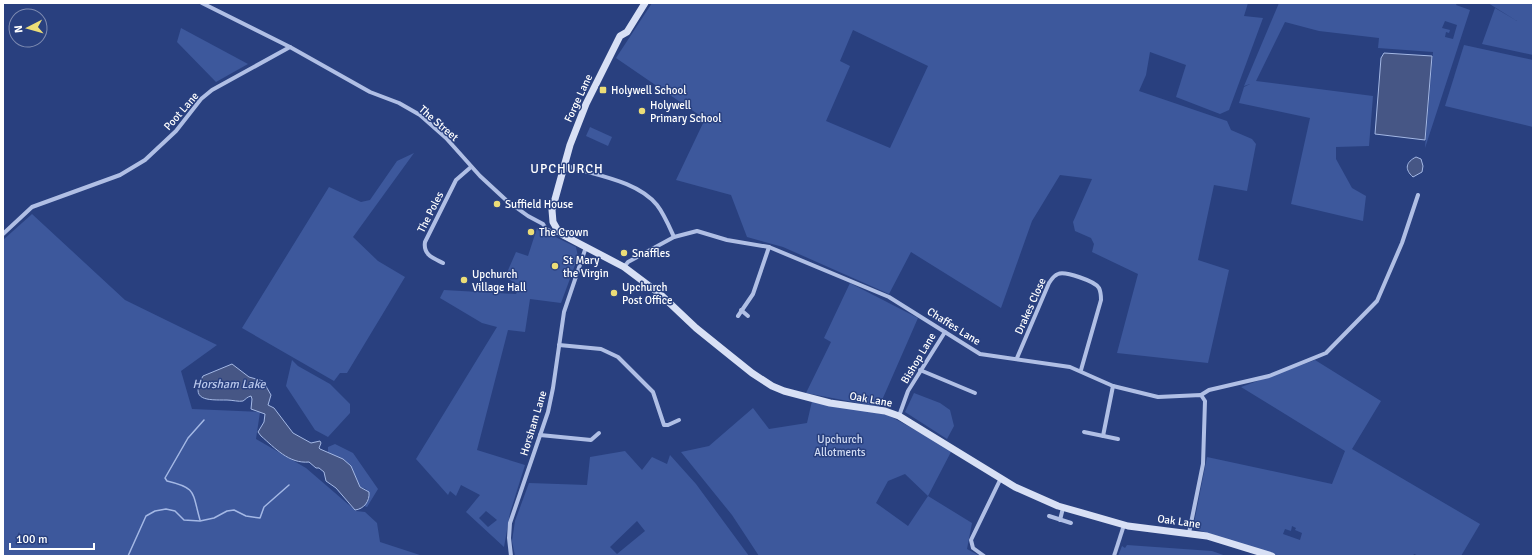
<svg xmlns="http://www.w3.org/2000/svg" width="1536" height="559" font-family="Signika,sans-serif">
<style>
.green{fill:#3d589c;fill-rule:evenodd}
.water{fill:#465685;stroke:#a4b8e5}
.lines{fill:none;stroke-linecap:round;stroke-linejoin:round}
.stream{stroke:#a4b8e5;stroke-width:1.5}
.street{stroke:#b0bfe5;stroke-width:4}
.secondary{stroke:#d8e0f5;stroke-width:7}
.poi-dot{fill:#ecdd77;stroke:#29407f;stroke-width:1.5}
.labels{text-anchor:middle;stroke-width:3;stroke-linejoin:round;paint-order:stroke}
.poi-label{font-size:11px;fill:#fff;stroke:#29407f;text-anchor:start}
.street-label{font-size:11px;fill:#fff;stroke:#29407f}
.park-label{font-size:11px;fill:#d2dcf4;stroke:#29407f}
.water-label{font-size:12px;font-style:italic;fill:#bbc9ed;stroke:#29407f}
.quarter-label{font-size:13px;letter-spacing:1px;fill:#fff;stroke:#29407f}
</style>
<rect width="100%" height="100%" fill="#29407f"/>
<g class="green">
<path d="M652 3H1248L1244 16 1263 18 1229 110 1220 114 1176 97 1186 65 1150 52 1146 75 1139 91 1227 121 1231 130 1252 139 1256 144 1247 191 1214 185 1198 260 1229 270 1208 363 1117 353 1138 274 1092 252 1094 244 1091 238 1075 231 1073 222 1092 179 1060 175 1032 221 1001 308 911 252 889 294 783 247 747 237 731 195 676 180 705 119 616 58ZM853 30 928 66 890 148 826 121 850 66 840 61Z"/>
<path d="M1279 3H1457L1456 5 1470 10 1425 148 1433 52 1378 48 1379 38 1319 31 1285 22 1256 81 1373 96 1369 146 1336 147V159L1352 188 1366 196 1363 221 1291 204 1310 118 1239 103 1244 87 1250 84 1244 86ZM1445 21 1457 25 1453 39 1445 37 1446 32 1449 33 1450 30 1442 28Z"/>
<polygon points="1488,3 1533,3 1533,55 1482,44 1495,8 1517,21"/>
<polygon points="181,28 248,64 216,82 177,42"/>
<polygon points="1464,45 1533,60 1533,127 1445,106"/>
<polygon points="590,127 612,137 608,146 586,136"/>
<polygon points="414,153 353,237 378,261 405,277 347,373 340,373 334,381 242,328 329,187 361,202 370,200 397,161"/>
<polygon points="32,214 125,300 217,345 181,371 192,409 260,412 256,439 306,468 356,511 365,512 377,523 380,542 423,556 3,556 3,240"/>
<path d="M537 228 576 247 578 257 561 303 530 299 525 332 508 330 477 450 525 465 510 513 504 547 466 512 480 495 461 485 456 496 450 491 448 495 416 459 497 327 482 323 440 298 444 290 516 294 520 286 505 277 516 252 528 256ZM486 511 497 520 488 527 479 518Z"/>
<polygon points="850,283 918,318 879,407 806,393 831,342 824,338"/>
<polygon points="292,360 298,366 330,384 350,404 350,413 328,437 315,430 286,386"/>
<path d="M1315 360 1381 401 1352 449 1480 524 1461 556H1419L1414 554 1413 556H1273L1193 528 1207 457 1332 484 1345 451 1241 387ZM1292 526 1296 528 1295 530 1302 533 1300 540 1283 534 1285 529 1291 531Z"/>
<polygon points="914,393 940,403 950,410 954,426 947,439 905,412"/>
<path d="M812 401 888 415 952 450 928 496 972 523 967 549 980 556H759L732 515 681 452 709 446 753 408 769 429 807 423ZM905 474 928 496 908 526 876 503 888 481Z"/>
<polygon points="335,444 353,453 378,489 367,507 364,506 369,499 366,489 360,487 328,454 328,447"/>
<path d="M625 451 642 470 652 457 667 464 670 455 696 484 749 556H515L512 541 515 521 529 483 587 485 590 457ZM637 521 645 531 617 554 610 547Z"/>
<polygon points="1127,545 1212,551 1226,556 1118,556 1122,546 1125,548"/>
</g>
<g class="water">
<polygon points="1384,53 1432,56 1425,140 1375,134 1381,58"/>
<path d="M1416 157 1421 159 1423 166 1422 172 1413 177C1404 169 1406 162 1416 157Z"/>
<path d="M232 364 249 377 263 381 271 395 268 405 274 408 293 433 311 443 320 441 321 443 319 448 320 449 343 459 351 466 360 487 369 492C370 501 364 509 355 510L336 488 326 481 324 472 319 468H316L309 462C289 464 275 448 261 436L258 432 264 422 265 414 251 409 252 399 251 396C247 397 246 399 243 401 239 402 232 400 227 400 207 400 189 401 203 376Z"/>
</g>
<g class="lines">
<g class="stream">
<path d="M200 520C192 492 197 488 167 481L165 478 188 438 204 420"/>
<polyline points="128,556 146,516 155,511 166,509 175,511 184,520 200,521 214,518 227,511 234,510 246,516 260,518 264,507 289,485"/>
</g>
<g class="street">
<polyline points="202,3 290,47 370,92 399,103 420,115 446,138 480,176 506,200 528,216 543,224 546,229 555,233 560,233"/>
<path d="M564 165C593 175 637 180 657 205 664 214 669 226 674 237"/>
<polyline points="3,234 32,207 120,175 145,160 176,131 201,99 212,90 290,47"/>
<path d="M443 263C433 258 423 255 425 242L456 180 471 167"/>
<polyline points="624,267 628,262 674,237 697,231 727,240 769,247 889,297 980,354 1070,367 1113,386 1158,397 1201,395 1205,401 1203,464 1189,533"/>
<polyline points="741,310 748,316"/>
<polyline points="738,316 753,294 769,247"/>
<polyline points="559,345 601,349 618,357 653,392 664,425 668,425 679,420"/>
<path d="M1017 358 1049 283C1052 279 1053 276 1058 274 1065 271 1095 281 1099 288 1101 292 1101 296 1101 300L1081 370"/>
<polyline points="920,370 975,393"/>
<polyline points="1201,395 1209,390 1269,376 1326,353 1377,301 1402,243 1418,195"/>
<polyline points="899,416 908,391 945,332"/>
<polyline points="1084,432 1118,439"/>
<polyline points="540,435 591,440 599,433"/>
<polyline points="1103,436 1113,386"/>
<polyline points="1049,516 1071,523"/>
<polyline points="1060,520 1063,508"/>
<polyline points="511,556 509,538 510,523 548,412 553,388 564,312 586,247"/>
<polyline points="984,556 973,548 971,540 1001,478"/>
<polyline points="1114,556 1124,525"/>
</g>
<polyline class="secondary" points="645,3 627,32 620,36 586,104 570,145 552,210 553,222 557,229 563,235 624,267 660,294 696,328 732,357 752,373 772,386 784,391 830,403 885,411 899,416 1015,487 1058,506 1128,526 1207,536 1272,556"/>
</g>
<g class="poi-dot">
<rect x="599" y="86" width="8" height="8" rx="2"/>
<circle cx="642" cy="111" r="4"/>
<circle cx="497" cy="204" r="4"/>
<circle cx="531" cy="232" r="4"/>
<circle cx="624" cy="253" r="4"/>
<circle cx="555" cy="266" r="4"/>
<circle cx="464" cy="280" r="4"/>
<circle cx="614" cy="293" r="4"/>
</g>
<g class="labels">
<g class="poi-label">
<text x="611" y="94">Holywell School</text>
<text x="650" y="109">Holywell<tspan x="650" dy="13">Primary School</tspan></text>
<text x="505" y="208">Suffield House</text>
<text x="539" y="236">The Crown</text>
<text x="632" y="257">Snaffles</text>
<text x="563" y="264">St Mary<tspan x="563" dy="13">the Virgin</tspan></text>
<text x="472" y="278">Upchurch<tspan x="472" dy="13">Village Hall</tspan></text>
<text x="622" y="291">Upchurch<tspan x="622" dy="13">Post Office</tspan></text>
</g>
<g class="street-label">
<text transform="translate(578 98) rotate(-65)" y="4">Forge Lane</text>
<text transform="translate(181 111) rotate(-49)" y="4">Poot Lane</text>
<text transform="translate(439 123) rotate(41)" y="4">The Street</text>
<text transform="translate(430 212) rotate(-63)" y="4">The Poles</text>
<text transform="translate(1030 306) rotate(-66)" y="4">Drakes Close</text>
<text transform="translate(954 326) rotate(32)" y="4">Chaffes Lane</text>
<text transform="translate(918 358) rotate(-59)" y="4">Bishop Lane</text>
<text transform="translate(871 399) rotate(10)" y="4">Oak Lane</text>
<text transform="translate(533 423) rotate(-73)" y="4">Horsham Lane</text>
<text transform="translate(1179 521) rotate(8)" y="4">Oak Lane</text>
</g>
<g class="park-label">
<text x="840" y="443">Upchurch<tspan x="840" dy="13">Allotments</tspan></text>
</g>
<g class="water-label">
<text x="229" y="388">Horsham Lake</text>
</g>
<g class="quarter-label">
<text x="567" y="173">UPCHURCH</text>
</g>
</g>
<rect width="1536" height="559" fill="none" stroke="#ffffff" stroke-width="8"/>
<g transform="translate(28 28) rotate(264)"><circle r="19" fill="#29407f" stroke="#7f8cb2"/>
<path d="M0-3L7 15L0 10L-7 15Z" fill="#ecdd77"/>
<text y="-6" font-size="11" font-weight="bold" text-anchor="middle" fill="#ffffff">N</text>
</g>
<path d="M10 543v6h84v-6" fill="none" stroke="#ffffff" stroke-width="2"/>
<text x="16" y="543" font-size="12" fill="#ffffff" stroke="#29407f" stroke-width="3" paint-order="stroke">100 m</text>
</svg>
